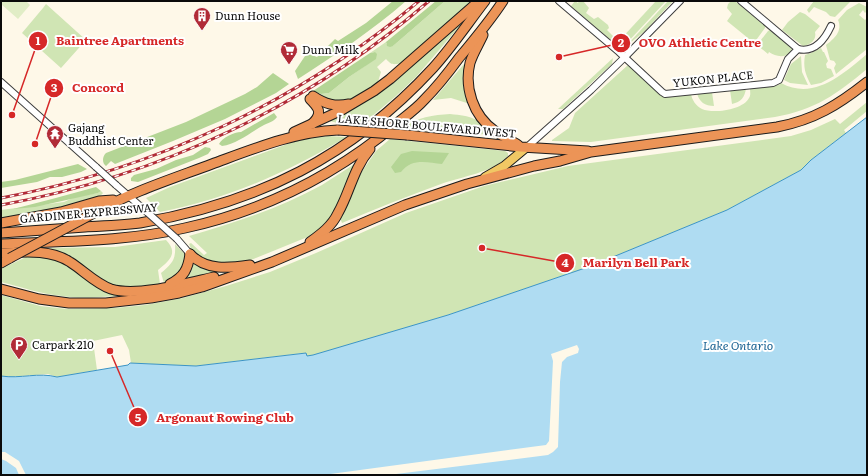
<svg xmlns="http://www.w3.org/2000/svg" width="868" height="476" font-family="Literata,serif">
<style>
.green{fill:#d0e5b4}
.forest{fill:#b4d595}
.pitch{fill:#e1edc6}
.water{fill:#afdcf2;stroke:#3b94c5}
.pier{fill:#fef8e8}
.lines{fill:none;stroke-linecap:round;stroke-linejoin:round}
.minor-casing{stroke:#3d3d3d;stroke-width:8}
.major-casing{stroke:#1b1b1b;stroke-width:10}
.highway-casing{stroke:#1b1b1b;stroke-width:11}
.minor{stroke:#fff;stroke-width:6}
.major{stroke:#f1c864;stroke-width:8}
.highway{stroke:#ec9457;stroke-width:9}
.rail-casing{stroke:#b12b37;stroke-width:3}
.rail{stroke:#fff;stroke-width:1.5;stroke-dasharray:4.5;stroke-linecap:butt}
.minor-bridge-casing{stroke:#3d3d3d;stroke-width:8;stroke-linecap:butt}
.highway-bridge-casing{stroke:#1b1b1b;stroke-width:11;stroke-linecap:butt}
.minor-bridge{stroke:#fff;stroke-width:6}
.highway-bridge{stroke:#ec9457;stroke-width:9}
.labels{text-anchor:middle;stroke-width:4;stroke-linejoin:round;paint-order:stroke}
.poi-label{font-size:11px;fill:#0a0a0a;stroke:#fff;text-anchor:start}
.street-label{font-size:11px;fill:#0a0a0a;stroke:#fff}
.water-label{font-size:12px;font-style:italic;fill:#1c6493;stroke:#fff}
.leader{fill:none;stroke:#d62828;stroke-width:1.5}
.callout-dot{fill:#d62828;stroke:#fff;stroke-width:1.5}
.mark-label{font-size:12px;text-anchor:middle;font-weight:bold;fill:#fff}
.callout-label{font-size:12px;text-anchor:middle;font-weight:bold;fill:#d62828;stroke:#fff;stroke-width:4;stroke-linejoin:round;paint-order:stroke}
</style>
<rect width="100%" height="100%" fill="#fef8e8"/>
<g class="green">
<path d="M445 1H474L403 64C394 63 393 67 386 59L377 67 381 72 377 85C361 95 349 106 329 99 326 98 324 98 321 94L329 93 349 77 365 66 375 52 370 53 386 42V44L393 46Z"/>
<polygon points="575,1 578,3 579,1 583,1 589,8 586,13 594,19 598,17 608,25 609,28 607,30 615,38 614,39 623,46 622,47 613,42 571,6"/>
<polygon points="656,1 666,1 625,45 619,41"/>
<polygon points="668,1 673,1 645,31 625,47"/>
<polygon points="731,1 735,1 765,26 765,28 754,43 727,21 732,14 727,8 728,4"/>
<polygon points="814,1 851,1 835,17 830,16 826,12 814,7 809,13 807,10"/>
<path d="M859 3 867 7V11L865 13 863 10 859 15 865 20 867 18V49L836 74 834 68 836 64 834 61 830 60 826 45C834 39 843 31 838 20L847 10Z"/>
<polygon points="46,4 86,40 61,68 22,33 43,8"/>
<path d="M800 12 805 14 820 26 815 32C817 40 810 45 803 46L782 30 788 22Z"/>
<path d="M469 15 416 77 396 96 364 123C354 126 337 124 327 120Z"/>
<path d="M770 30 792 48 791 52C785 58 776 57 769 52L768 54 757 45 768 31Z"/>
<path d="M821 48 823 52H824L828 61 826 64 827 68 831 69 834 76 821 83 811 85C805 74 803 67 805 55L811 53Z"/>
<path d="M867 54V69C837 94 815 110 775 117L591 142 552 141V140L569 128 575 113 628 65 661 95 691 94C692 100 696 106 702 109 713 114 743 110 749 98 751 95 750 92 750 88H751L779 85 781 83C814 101 843 74 867 54Z"/>
<polygon points="801,56 802,72 808,85 790,83 784,80 791,64"/>
<polygon points="613,58 612,64 563,109 558,109"/>
<path d="M464 64H466C464 81 465 88 470 104L451 98 433 100Z"/>
<path d="M746 88C745 97 741 102 732 104L730 90Z"/>
<path d="M712 92 714 106C705 106 699 102 697 93Z"/>
<polygon points="867,102 867,111 844,130 846,133 811,160 801,170 727,210 591,266 448,315 310,356 307,356 305,353 196,366 131,363 129,350 122,335 93,341 97,370 57,377 48,374 9,377 1,376 1,295 40,306 67,309 115,308 145,305 183,298 226,286 270,272 316,253 406,213 484,186 568,166 791,136 811,130 835,119 840,124"/>
<path d="M450 114C472 116 477 118 493 133L475 135 404 128C416 117 434 115 450 114Z"/>
<path d="M328 136 347 137C285 173 231 198 160 212L146 198 170 187 293 142 311 138Z"/>
<path d="M390 139 505 151 508 153V156C492 173 463 176 441 184 408 196 375 209 342 223L340 218 361 173 376 151Z"/>
<path d="M356 163 340 204 330 219 321 229 310 236 251 260 237 263 213 264 193 253 189 244 191 243 204 255 207 253 189 236C235 223 280 208 322 185 333 178 345 170 356 163Z"/>
<path d="M101 191 103 193C94 206 20 215 1 218V210L64 202 75 197 98 193Z"/>
<path d="M166 240C179 253 169 261 158 270L160 284 131 287 116 286 104 282 69 256 49 248 115 247Z"/>
<path d="M175 244 187 256 185 267 172 281 164 283 161 273C173 263 176 259 175 244Z"/>
<path d="M28 256 41 257 61 261 118 293V296C99 297 80 299 62 296 41 294 21 287 1 282V269Z"/>
<polygon points="194,262 208,270 220,272 187,278 191,272"/>
</g>
<g class="forest">
<path d="M393 1H406C373 30 335 55 298 79L295 71 307 53 317 57 335 39 338 41 366 23Z"/>
<polygon points="436,1 445,1 393,46 390,47 387,46 386,42"/>
<polygon points="375,52 377,54 376,59 349,77 329,93 321,94 313,91 370,53"/>
<path d="M273 73 289 84 276 93 225 119 173 141 115 164 111 161 106 166C102 163 102 157 106 153L186 122 245 94 257 87Z"/>
<path d="M274 113 277 117C273 122 270 122 264 125 251 132 237 144 222 146L219 144C222 138 234 132 241 132Z"/>
<polygon points="205,147 210,148 211,150 208,154 199,158 138,182 131,181 131,178 134,175 156,169 176,160 193,155"/>
<path d="M412 151 449 153 442 164C427 162 411 158 401 172L395 173 391 167 401 154Z"/>
<polygon points="78,164 87,169 81,172 62,177 50,177 37,182 1,188 1,182 15,180"/>
<polygon points="96,187 101,191 98,193 35,207 13,209 52,199"/>
</g>
<polygon class="pitch" points="1,1 26,1 30,5 18,19 1,4"/>
<path class="water" d="M867 117V475H1V376C20 379 39 372 57 377L128 365 130 363 196 366 306 353 307 356 313 355 448 315 591 266 727 210 801 170 811 160Z"/>
<g class="pier">
<polygon points="577,345 579,349 578,353 567,357 562,362 560,382 558,447 553,452 548,455 509,460 388,475 323,475 546,445 549,441 551,402 553,361 551,354"/>
<polygon points="1,452 5,452 19,461 26,475 19,475 16,468 6,461 1,459"/>
</g>
<g class="lines">
<defs>
<g id="minor">
<polyline points="559,1 619,52 662,92 665,94 773,83 779,80 788,59 798,49"/>
<path d="M741 1 798 49C815 53 825 39 831 26"/>
<polyline points="1,82 96,167"/>
<polyline points="527,147 591,90 625,57 680,1"/>
<polyline points="116,185 148,213"/>
<polyline points="177,239 190,254"/>
</g>
<polyline id="major" points="485,177 504,166 527,147"/>
<g id="highway">
<path d="M483 35C479 44 473 53 470 63 464 87 473 116 495 131 502 136 511 140 518 145"/>
<path d="M313 96C325 104 335 107 349 104"/>
<path d="M310 99C319 108 323 113 312 124"/>
<polyline points="294,132 342,110 374,91 390,79 479,1"/>
<polyline points="407,135 521,147 588,151"/>
<path d="M94 213C131 192 172 179 212 164 253 149 294 132 338 130"/>
<polyline points="1,223 61,212 99,201 113,200"/>
<path d="M1 233C29 231 57 229 85 227 103 226 122 225 140 223 258 203 351 157 433 68 452 47 468 23 485 1"/>
<path d="M310 242C321 234 332 226 338 213 350 192 353 169 370 149"/>
<path d="M1 244C62 241 125 242 185 228 263 211 335 175 396 124 406 116 416 109 424 100 437 87 448 73 459 58 474 40 490 21 503 1"/>
<path d="M1 253C24 252 50 249 70 262 83 270 96 284 111 289 137 297 187 283 214 277"/>
<path d="M190 254C206 271 229 268 250 265"/>
<polyline points="1,263 10,258"/>
<path d="M170 284C184 277 188 269 190 254"/>
<path d="M1 289 39 299 69 303H106L151 298 179 293 202 287 272 262 405 205 467 184 534 166 560 161 591 152 777 127C814 120 838 105 867 82"/>
</g>
</defs>
<use href="#minor" class="minor-casing"/>
<use href="#major" class="major-casing"/>
<use href="#highway" class="highway-casing"/>
<use href="#minor" class="minor"/>
<use href="#major" class="major"/>
<use href="#highway" class="highway"/>
<defs>
<g id="rail">
<path d="M1 198C155 169 298 102 419 1"/>
<path d="M1 205C159 176 308 106 429 1"/>
</g>
</defs>
<use href="#rail" class="rail-casing"/>
<use href="#rail" class="rail"/>
<defs>
<g id="minor-bridge">
<polyline points="96,167 116,185"/>
<polyline points="148,213 177,239"/>
</g>
<g id="highway-bridge">
<polyline points="338,130 407,135"/>
<polyline points="10,258 94,213"/>
</g>
</defs>
<use href="#minor-bridge" class="minor-bridge-casing"/>
<use href="#highway-bridge" class="highway-bridge-casing"/>
<use href="#minor-bridge" class="minor-bridge"/>
<use href="#highway-bridge" class="highway-bridge"/>
</g>
<defs>
<symbol id="building-pin" viewBox="-11 -11 22 30"><path d="M0 17L-7.5 6A9.5 9.5 0 1 1 7.5 6Z" fill="#b12b37" stroke="#fff"/><path d="M-4-6H4V6H1V3H-1V6H-4ZM-2.5-4.3h1.7v1.8h-1.7ZM.8-4.3h1.7v1.8H.8ZM-2.5-1h1.7V.8h-1.7ZM.8-1h1.7V.8H.8Z" fill="#fff"/></symbol>
<symbol id="supermarket-pin" viewBox="-11 -11 22 30"><path d="M0 17L-7.5 6A9.5 9.5 0 1 1 7.5 6Z" fill="#b12b37" stroke="#fff"/><path d="M-6-5.5h2.5l.6 2H6L4.5 2H-2.5L-4.4-4H-6ZM-1.5 3.2a1.3 1.3 0 1 0 .1 0ZM3 3.2a1.3 1.3 0 1 0 .1 0Z" fill="#fff"/></symbol>
<symbol id="temple-pin" viewBox="-11 -11 22 30"><path d="M0 17L-7.5 6A9.5 9.5 0 1 1 7.5 6Z" fill="#b12b37" stroke="#fff"/><path d="M0-6L5-2H3V0L6.5 2.5H4V6H1.5V3h-3V6H-4V2.5H-6.5L-3 0V-2H-5Z" fill="#fff"/></symbol>
<symbol id="parking-pin" viewBox="-11 -11 22 30"><path d="M0 17L-7.5 6A9.5 9.5 0 1 1 7.5 6Z" fill="#b12b37" stroke="#fff"/><path d="M-3.5-5.5H1a3.5 3.5 0 0 1 0 7H-1V5.5H-3.5ZM-1-3.4V-.6H.8a1.4 1.4 0 0 0 0-2.8Z" fill="#fff"/></symbol>
</defs>
<g fill-rule="evenodd">
<use href="#building-pin" x="192" y="6" width="20" height="27"/>
<use href="#supermarket-pin" x="279" y="40" width="20" height="27"/>
<use href="#temple-pin" x="45" y="124" width="20" height="27"/>
<use href="#parking-pin" x="9" y="335" width="20" height="27"/>
</g>
<g class="labels">
<g class="poi-label">
<text x="215" y="20">Dunn House</text>
<text x="302" y="54">Dunn Milk</text>
<text x="68" y="132">Gajang<tspan x="68" dy="13">Buddhist Center</tspan></text>
<text x="32" y="349">Carpark 210</text>
</g>
<g class="street-label">
<text transform="translate(713 79) rotate(-6)" y="4">YUKON PLACE</text>
<text transform="translate(427 126) rotate(5)" y="4">LAKE SHORE BOULEVARD WEST</text>
<text transform="translate(89 213) rotate(-5)" y="4">GARDINER EXPRESSWAY</text>
</g>
<g class="water-label">
<text x="738" y="350">Lake Ontario</text>
</g>
</g>
<path class="leader" d="M12 115L38 41M559 57L621 43M35 144L54 88M482 248L565 263M110 351L138 417"/>
<g class="callout-dot">
<circle cx="12" cy="115" r="4"/>
<circle cx="559" cy="57" r="4"/>
<circle cx="35" cy="144" r="4"/>
<circle cx="482" cy="248" r="4"/>
<circle cx="110" cy="351" r="4"/>
<circle cx="38" cy="41" r="10"/>
<circle cx="621" cy="43" r="10"/>
<circle cx="54" cy="88" r="10"/>
<circle cx="565" cy="263" r="10"/>
<circle cx="138" cy="417" r="10"/>
</g>
<g class="mark-label">
<text x="38" y="45">1</text>
<text x="621" y="47">2</text>
<text x="54" y="92">3</text>
<text x="565" y="267">4</text>
<text x="138" y="422">5</text>
</g>
<g class="callout-label">
<text x="120" y="45">Baintree Apartments</text>
<text x="700" y="47">OVO Athletic Centre</text>
<text x="98" y="92">Concord</text>
<text x="636" y="267">Marilyn Bell Park</text>
<text x="225" y="422">Argonaut Rowing Club</text>
</g>
<rect width="868" height="476" fill="none" stroke="#0a0a0a" stroke-width="4"/>
</svg>
